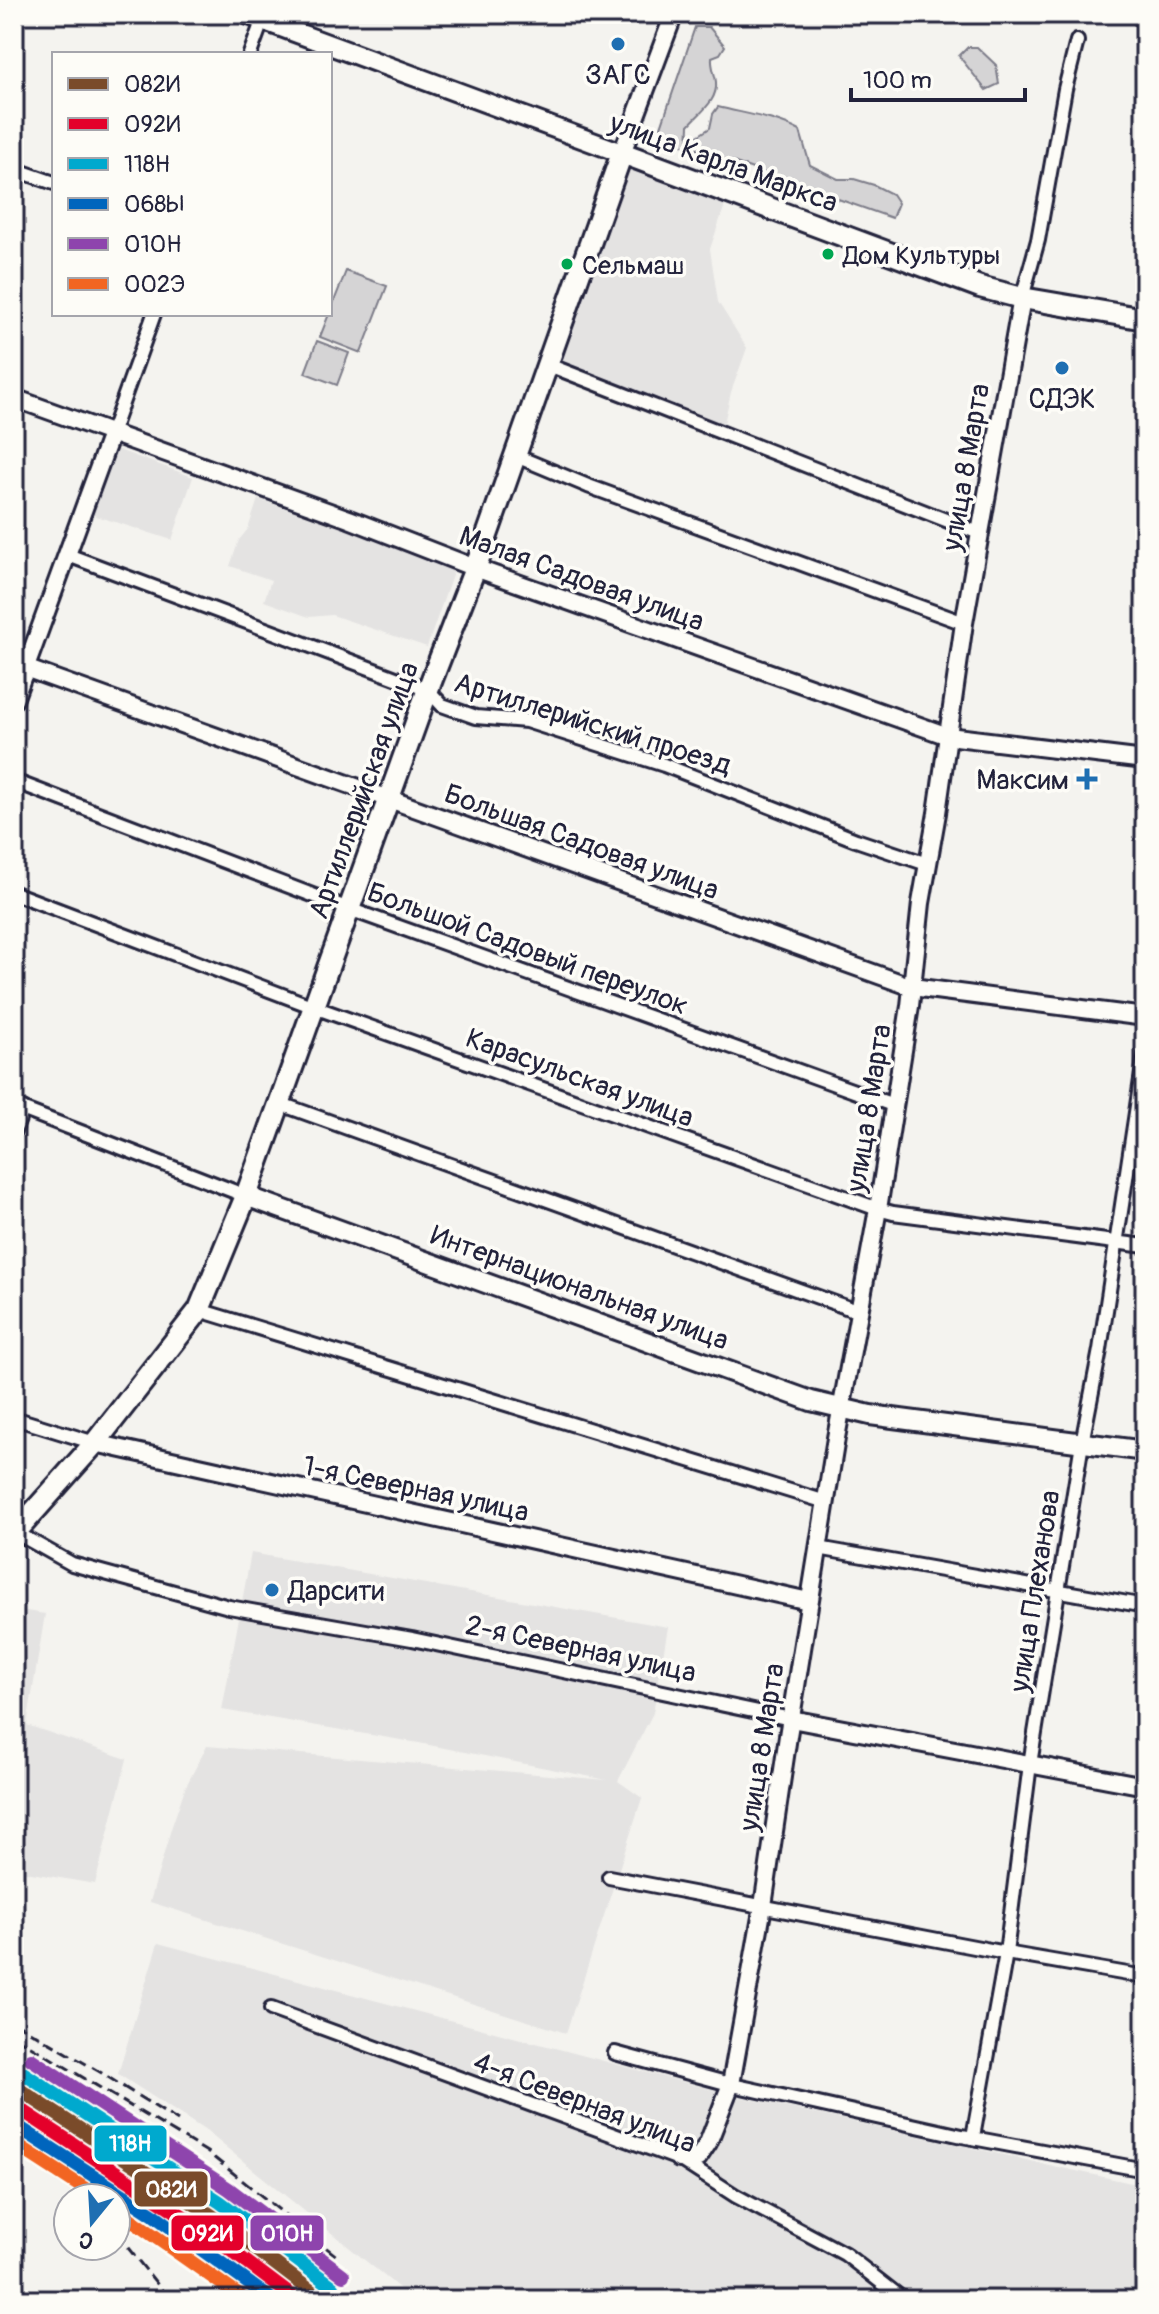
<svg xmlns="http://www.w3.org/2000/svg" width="1159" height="2314" font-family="Pangolin,sans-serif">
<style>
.built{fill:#e4e3e2}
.green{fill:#d5d4d5;stroke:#7c7b88;stroke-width:2}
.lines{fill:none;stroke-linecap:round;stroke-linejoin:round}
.minor-casing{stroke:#22223b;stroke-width:18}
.tertiary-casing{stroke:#22223b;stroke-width:22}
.secondary-casing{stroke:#22223b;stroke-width:24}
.primary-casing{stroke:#22223b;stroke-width:26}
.minor{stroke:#fdfcf7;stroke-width:12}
.tertiary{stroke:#fdfcf7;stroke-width:16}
.secondary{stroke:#fdfcf7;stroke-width:18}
.primary{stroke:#fdfcf7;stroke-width:20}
.rail{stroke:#22223b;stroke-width:3;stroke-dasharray:12 6;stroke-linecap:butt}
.rail-1-casing{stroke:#fdfcf7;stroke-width:20}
.rail-2-casing{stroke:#fdfcf7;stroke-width:20}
.rail-3-casing{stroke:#fdfcf7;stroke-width:20}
.rail-4-casing{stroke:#fdfcf7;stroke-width:20}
.rail-5-casing{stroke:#fdfcf7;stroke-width:20}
.rail-6-casing{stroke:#fdfcf7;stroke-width:20}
.rail-1{stroke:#7a4b2a;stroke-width:14}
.rail-2{stroke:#e4002b;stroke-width:14}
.rail-3{stroke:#00a9ce;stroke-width:14}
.rail-4{stroke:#0065bd;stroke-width:14}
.rail-5{stroke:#8e44ad;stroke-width:14}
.rail-6{stroke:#f26522;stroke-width:14}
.poi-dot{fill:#1f6fb2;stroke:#fdfcf7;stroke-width:3}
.bus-dot{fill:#00a651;stroke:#fdfcf7;stroke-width:3}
.labels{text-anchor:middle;stroke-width:7;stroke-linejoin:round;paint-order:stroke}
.bus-label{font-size:26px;fill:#22223b;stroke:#fdfcf7;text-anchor:start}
.poi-label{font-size:28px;fill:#22223b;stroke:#fdfcf7}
.street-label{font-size:28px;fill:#22223b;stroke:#fdfcf7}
.line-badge{stroke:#fdfcf7;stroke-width:3}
.badge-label{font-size:22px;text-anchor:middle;font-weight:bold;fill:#fff}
</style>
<rect width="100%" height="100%" fill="#f4f3ef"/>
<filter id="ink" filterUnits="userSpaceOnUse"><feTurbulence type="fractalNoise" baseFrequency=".0125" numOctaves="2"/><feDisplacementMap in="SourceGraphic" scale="16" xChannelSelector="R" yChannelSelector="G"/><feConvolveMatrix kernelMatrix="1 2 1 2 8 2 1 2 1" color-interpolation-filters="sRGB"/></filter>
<g filter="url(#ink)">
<g class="built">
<polygon points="624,163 726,202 710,249 718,302 747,348 731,392 723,428 556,362"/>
<polygon points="113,448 193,477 172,540 87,513"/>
<polygon points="258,499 455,567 427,647 332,615 309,617 264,601 271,580 230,566 239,540 248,529"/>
<polygon points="251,1553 668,1627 653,1713 618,1781 642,1798 566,2033 150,1902 171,1829 185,1788 207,1746 607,1780 419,1743 222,1710"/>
<polygon points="14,1609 45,1614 27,1725 127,1759 95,1884 14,1870"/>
<polygon points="158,1943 736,2096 1145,2186 1145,2300 414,2300 206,2131 118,2074"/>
</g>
<g class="green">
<path d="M695 27H709L725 46 720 54 712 57C711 67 715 73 716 82 718 101 700 112 689 125L688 147 658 136Z"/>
<polygon points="968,47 977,47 996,65 999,84 986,90 959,56"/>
<path d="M718 107C746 114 776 118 800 131L810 165 838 179H854L874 185 892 194 898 203 892 218 696 149V137L710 128 713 114Z"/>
<polygon points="346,271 387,286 361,353 320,337"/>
<polygon points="317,341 349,353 337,385 305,373"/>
</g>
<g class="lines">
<defs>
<g id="minor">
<polyline points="250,54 264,16"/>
<polyline points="14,169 54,183"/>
<polyline points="1022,298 1038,240 1065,89 1077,41"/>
<polyline points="546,364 979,533"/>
<polyline points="111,434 154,314"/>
<polyline points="516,456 588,486 964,623"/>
<polyline points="68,555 428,690 442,705 476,717 526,721 664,765 856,840 927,864"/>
<polyline points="14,781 349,909 893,1105"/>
<polyline points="14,893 314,1007 878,1209 893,1213 1145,1246"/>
<polyline points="278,1103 857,1311"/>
<polyline points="14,1106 246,1196"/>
<polyline points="14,1132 23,1109"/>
<polyline points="199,1310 826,1502"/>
<polyline points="14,1418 95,1443"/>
<polyline points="15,1532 72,1564 229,1607 412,1639 791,1719"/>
<polyline points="818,1548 1145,1606"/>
<polyline points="609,1877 1006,1953 1145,1977"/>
<polyline points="271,2009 679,2159 736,2196 845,2254 904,2300"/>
<polyline points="615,2053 737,2086 962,2136 1145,2170"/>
<polyline points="973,2137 1006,1953 1030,1764 1082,1443 1100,1350 1145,1053"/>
</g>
<g id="tertiary">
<polyline points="622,153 674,14"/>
<polyline points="14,398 349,519 475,568 948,736 1145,760"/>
<polyline points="14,664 912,987 1145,1017"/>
<polyline points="14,700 111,434"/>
<polyline points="95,1443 809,1601"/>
<polyline points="791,1719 1145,1786"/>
<polyline points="679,2159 698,2158 708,2143 731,2084 763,1906 788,1736 836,1438 878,1209 910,1006 921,903 937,813 964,623 1022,298"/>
</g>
<g id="secondary">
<polyline points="246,14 622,153"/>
<polyline points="246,1196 811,1401 870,1415 1145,1451"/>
</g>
<polyline id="primary" points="14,1534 95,1443 199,1310 246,1196 427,692 479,558 622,153 980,287 1022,298 1145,319"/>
</defs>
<use href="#minor" class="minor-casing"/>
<use href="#tertiary" class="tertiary-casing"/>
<use href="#secondary" class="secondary-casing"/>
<use href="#primary" class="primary-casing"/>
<use href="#minor" class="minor"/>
<use href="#tertiary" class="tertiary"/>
<use href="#secondary" class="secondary"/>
<use href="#primary" class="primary"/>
<g class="rail">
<polyline points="14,2022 100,2072 178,2121"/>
<polyline points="14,2036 207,2152 339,2258"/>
<polyline points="14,2069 231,2202 358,2300"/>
<polyline points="14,2123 87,2198"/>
<polyline points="116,2233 170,2300"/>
</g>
<defs>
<polyline id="rail-1" points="14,2086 211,2215 323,2300"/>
<polyline id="rail-2" points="14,2105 201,2228 297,2300"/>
<polyline id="rail-3" points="23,2073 220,2202 333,2287"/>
<polyline id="rail-4" points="14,2124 154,2215 272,2300"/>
<polyline id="rail-5" points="31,2059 229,2189 343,2275"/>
<g id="rail-6">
<polyline points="14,2143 99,2198"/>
<polyline points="116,2209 245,2300"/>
</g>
</defs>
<use href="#rail-1" class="rail-1-casing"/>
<use href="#rail-2" class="rail-2-casing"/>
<use href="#rail-3" class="rail-3-casing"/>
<use href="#rail-4" class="rail-4-casing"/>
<use href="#rail-5" class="rail-5-casing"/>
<use href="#rail-6" class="rail-6-casing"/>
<use href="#rail-1" class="rail-1"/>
<use href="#rail-2" class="rail-2"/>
<use href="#rail-3" class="rail-3"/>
<use href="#rail-4" class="rail-4"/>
<use href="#rail-5" class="rail-5"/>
<use href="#rail-6" class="rail-6"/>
</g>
</g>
<g class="poi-dot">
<circle cx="618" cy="44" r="8"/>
<circle cx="1062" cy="368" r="8"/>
<path d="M1083 767h8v8h8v8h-8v8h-8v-8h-8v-8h8z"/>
<circle cx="272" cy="1590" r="8"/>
</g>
<g class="bus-dot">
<circle cx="828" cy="254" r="7"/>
<circle cx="567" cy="264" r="7"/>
</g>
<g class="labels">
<g class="bus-label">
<text x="843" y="264">Дом Культуры</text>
<text x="582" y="274">Сельмаш</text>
</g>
<g class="poi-label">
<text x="618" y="84">ЗАГС</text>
<text x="1062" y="408">СДЭК</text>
<text x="1069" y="789" text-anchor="end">Максим</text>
<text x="288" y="1600" text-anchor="start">Дарсити</text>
</g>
<g class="street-label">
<text transform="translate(724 162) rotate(20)" y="10">улица Карла Маркса</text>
<text transform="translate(965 467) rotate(-80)" y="10">улица 8 Марта</text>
<text transform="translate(582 578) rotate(20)" y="10">Малая Садовая улица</text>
<text transform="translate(593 723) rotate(17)" y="10">Артиллерийский проезд</text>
<text transform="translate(363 790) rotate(-70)" y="10">Артиллерийская улица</text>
<text transform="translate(582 841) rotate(20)" y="10">Большая Садовая улица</text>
<text transform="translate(528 948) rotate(20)" y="10">Большой Садовый переулок</text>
<text transform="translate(580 1077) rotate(20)" y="10">Карасульская улица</text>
<text transform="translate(868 1108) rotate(-81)" y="10">улица 8 Марта</text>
<text transform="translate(580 1287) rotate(20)" y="10">Интернациональная улица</text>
<text transform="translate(416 1488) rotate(12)" y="10">1-я Северная улица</text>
<text transform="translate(1034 1591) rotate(-81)" y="10">улица Плеханова</text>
<text transform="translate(581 1648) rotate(12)" y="10">2-я Северная улица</text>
<text transform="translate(761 1747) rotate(-81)" y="10">улица 8 Марта</text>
<text transform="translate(585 2102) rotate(21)" y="10">4-я Северная улица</text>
</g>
</g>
<g class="line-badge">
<rect x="93" y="2124" width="75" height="39" rx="8" fill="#00a9ce"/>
<rect x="133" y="2170" width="76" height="38" rx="8" fill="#7a4b2a"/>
<rect x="170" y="2214" width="75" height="38" rx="8" fill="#e4002b"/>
<rect x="249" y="2214" width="76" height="38" rx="8" fill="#8e44ad"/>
</g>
<g class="badge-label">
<text x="130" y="2151">118Н</text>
<text x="171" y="2197">082И</text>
<text x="207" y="2241">092И</text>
<text x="287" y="2241">010Н</text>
</g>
<rect width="1159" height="2314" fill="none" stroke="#fdfcf7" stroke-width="48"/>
<rect x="24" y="24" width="1111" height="2266" fill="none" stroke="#22223b" stroke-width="3" filter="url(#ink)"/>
<rect x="52" y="52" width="280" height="264" fill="#fdfcf7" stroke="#a5a5ac" stroke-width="2"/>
<rect x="68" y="78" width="40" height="12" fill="#7a4b2a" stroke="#a5a5ac" stroke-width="2"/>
<text x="124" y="92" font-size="24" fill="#22223b">082И</text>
<rect x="68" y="118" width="40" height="12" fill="#e4002b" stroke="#a5a5ac" stroke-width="2"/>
<text x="124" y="132" font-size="24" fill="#22223b">092И</text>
<rect x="68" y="158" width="40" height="12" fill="#00a9ce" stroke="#a5a5ac" stroke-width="2"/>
<text x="124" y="172" font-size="24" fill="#22223b">118Н</text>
<rect x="68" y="198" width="40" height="12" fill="#0065bd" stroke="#a5a5ac" stroke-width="2"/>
<text x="124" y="212" font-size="24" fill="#22223b">068Ы</text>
<rect x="68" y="238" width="40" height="12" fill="#8e44ad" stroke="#a5a5ac" stroke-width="2"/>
<text x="124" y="252" font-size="24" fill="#22223b">010Н</text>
<rect x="68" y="278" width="40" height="12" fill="#f26522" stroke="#a5a5ac" stroke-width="2"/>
<text x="124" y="292" font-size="24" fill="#22223b">002Э</text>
<g transform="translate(92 2222) rotate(198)"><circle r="38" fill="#fdfcf7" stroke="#a5a5ac" stroke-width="2"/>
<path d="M0-6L14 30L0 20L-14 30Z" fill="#1f6fb2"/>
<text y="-12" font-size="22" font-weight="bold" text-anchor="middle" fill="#22223b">С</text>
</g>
<path d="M851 88v12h174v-12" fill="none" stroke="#22223b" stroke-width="4"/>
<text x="863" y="88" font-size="24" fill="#22223b" stroke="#fdfcf7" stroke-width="6" paint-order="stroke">100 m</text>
</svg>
